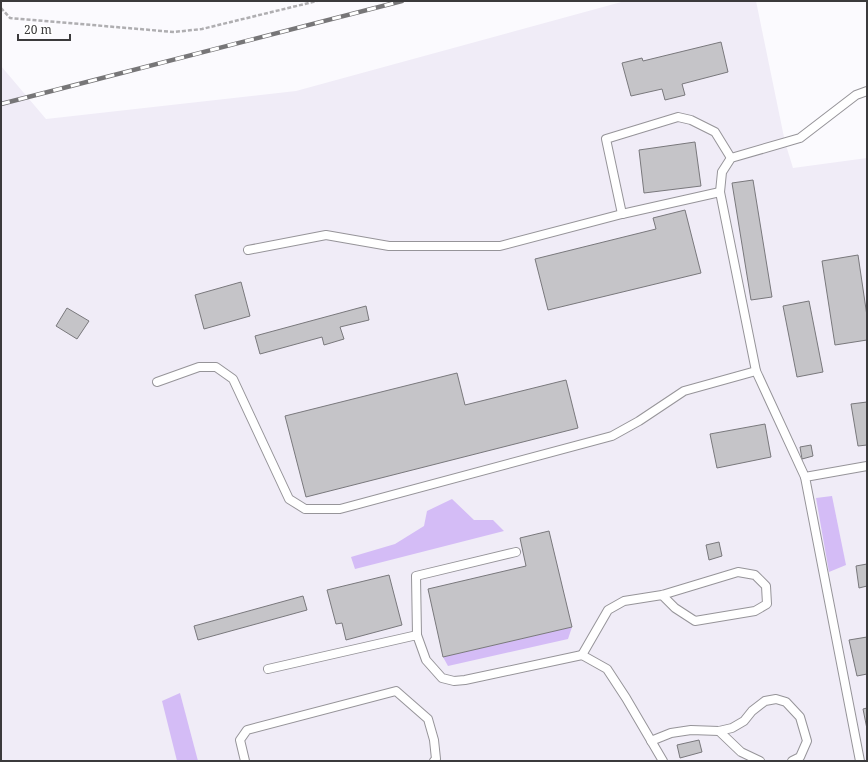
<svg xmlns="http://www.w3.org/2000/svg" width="868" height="762" font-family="'Noto Serif',serif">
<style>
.built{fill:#f0ecf7}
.forest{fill:#d4bcf6}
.building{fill:#c5c4c8;stroke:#79787c}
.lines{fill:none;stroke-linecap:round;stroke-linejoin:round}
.lane-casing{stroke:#969499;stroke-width:10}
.path{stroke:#afaeb1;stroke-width:2.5;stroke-dasharray:4 2;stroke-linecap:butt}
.lane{stroke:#fff;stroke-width:8}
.rail-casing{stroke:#777678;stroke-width:4.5}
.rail{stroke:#fff;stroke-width:3;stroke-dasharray:9;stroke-linecap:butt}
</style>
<rect width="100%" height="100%" fill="#fbfafe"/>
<polygon class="built" points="625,1 756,1 785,142 793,168 867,158 867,761 1,761 1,66 46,119 296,91"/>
<g class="forest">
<polygon points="832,496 846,565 829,572 816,498"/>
<polygon points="452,499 474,520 493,520 504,531 355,569 351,557 395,544 424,526 427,511"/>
<polygon points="572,627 568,639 448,666 443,657"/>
<polygon points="180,693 198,761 177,761 162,701"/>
</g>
<g class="building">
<polygon points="721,42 728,72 682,84 685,95 665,100 662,89 631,96 622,63 642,58 643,61"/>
<polygon points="695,142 701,186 644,193 639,150"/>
<polygon points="753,180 772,297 751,300 732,183"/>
<polygon points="685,210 701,273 548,310 535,259 656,229 653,218"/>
<polygon points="858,255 867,316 867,340 835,345 822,261"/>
<polygon points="241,282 250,316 204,329 195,295"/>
<polygon points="809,301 823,372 797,377 783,306"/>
<polygon points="366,306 369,320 340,327 344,339 324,345 322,337 260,354 255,336"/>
<polygon points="67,308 89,321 77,339 56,326"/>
<polygon points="457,373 465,405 566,380 578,428 306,497 285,416"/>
<polygon points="867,402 867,445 858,446 851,404"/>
<polygon points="765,424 771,457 717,468 710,434"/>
<polygon points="811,445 813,456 802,459 800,447"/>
<polygon points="549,531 572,627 443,657 428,589 526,566 520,538"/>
<polygon points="719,542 722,556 709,560 706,545"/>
<polygon points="867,564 867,586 859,588 856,566"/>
<polygon points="389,575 402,625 346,640 342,623 336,624 327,590"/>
<polygon points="303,596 307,610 198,640 194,626"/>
<polygon points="867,637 867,674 857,676 849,640"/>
<polygon points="867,708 867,729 863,709"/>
<polygon points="699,740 702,752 680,758 677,745"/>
</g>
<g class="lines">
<defs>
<g id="lane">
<polyline points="867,91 856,95 800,138 731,158 722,172 720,192 756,371 805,477 867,466"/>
<polyline points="622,214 606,139 678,117 691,120 715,132 731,158"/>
<polyline points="248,250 326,235 389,246 500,246 622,214 720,192"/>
<polyline points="157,382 199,367 216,367 233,379 289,499 305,509 340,509 612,436 639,421 684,391 756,371"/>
<polyline points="805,477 860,761"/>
<polyline points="417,635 416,576 516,552"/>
<polyline points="582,655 608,610 624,601 662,595 738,572 755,575 766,586 767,604 755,611 695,621 675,608 662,595"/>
<polyline points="268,669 417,635 426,660 442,678 454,681 465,680 582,655 607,669 626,698 663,761"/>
<polyline points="719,731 741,752 760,761"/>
<polyline points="651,741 671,733 691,730 719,731 732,728 744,721 752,711 765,701 776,699 786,702 800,717 807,741 800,757 792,761"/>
<polyline points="245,761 240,740 247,730 396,691 428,719 434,740 436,759 434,761"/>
</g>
</defs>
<use href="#lane" class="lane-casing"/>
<polyline class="path" points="1,8 10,18 174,32 202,29 317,1"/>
<use href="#lane" class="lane"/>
<defs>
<polyline id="rail" points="1,104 402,1"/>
</defs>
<use href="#rail" class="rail-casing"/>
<use href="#rail" class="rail"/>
</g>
<rect width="868" height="762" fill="none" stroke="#3b3a3c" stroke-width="4"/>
<path d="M18 34v6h52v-6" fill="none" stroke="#3b3a3c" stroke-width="2"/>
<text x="24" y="34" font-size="12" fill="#3b3a3c" stroke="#ffffff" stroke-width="3" paint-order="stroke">20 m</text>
</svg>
